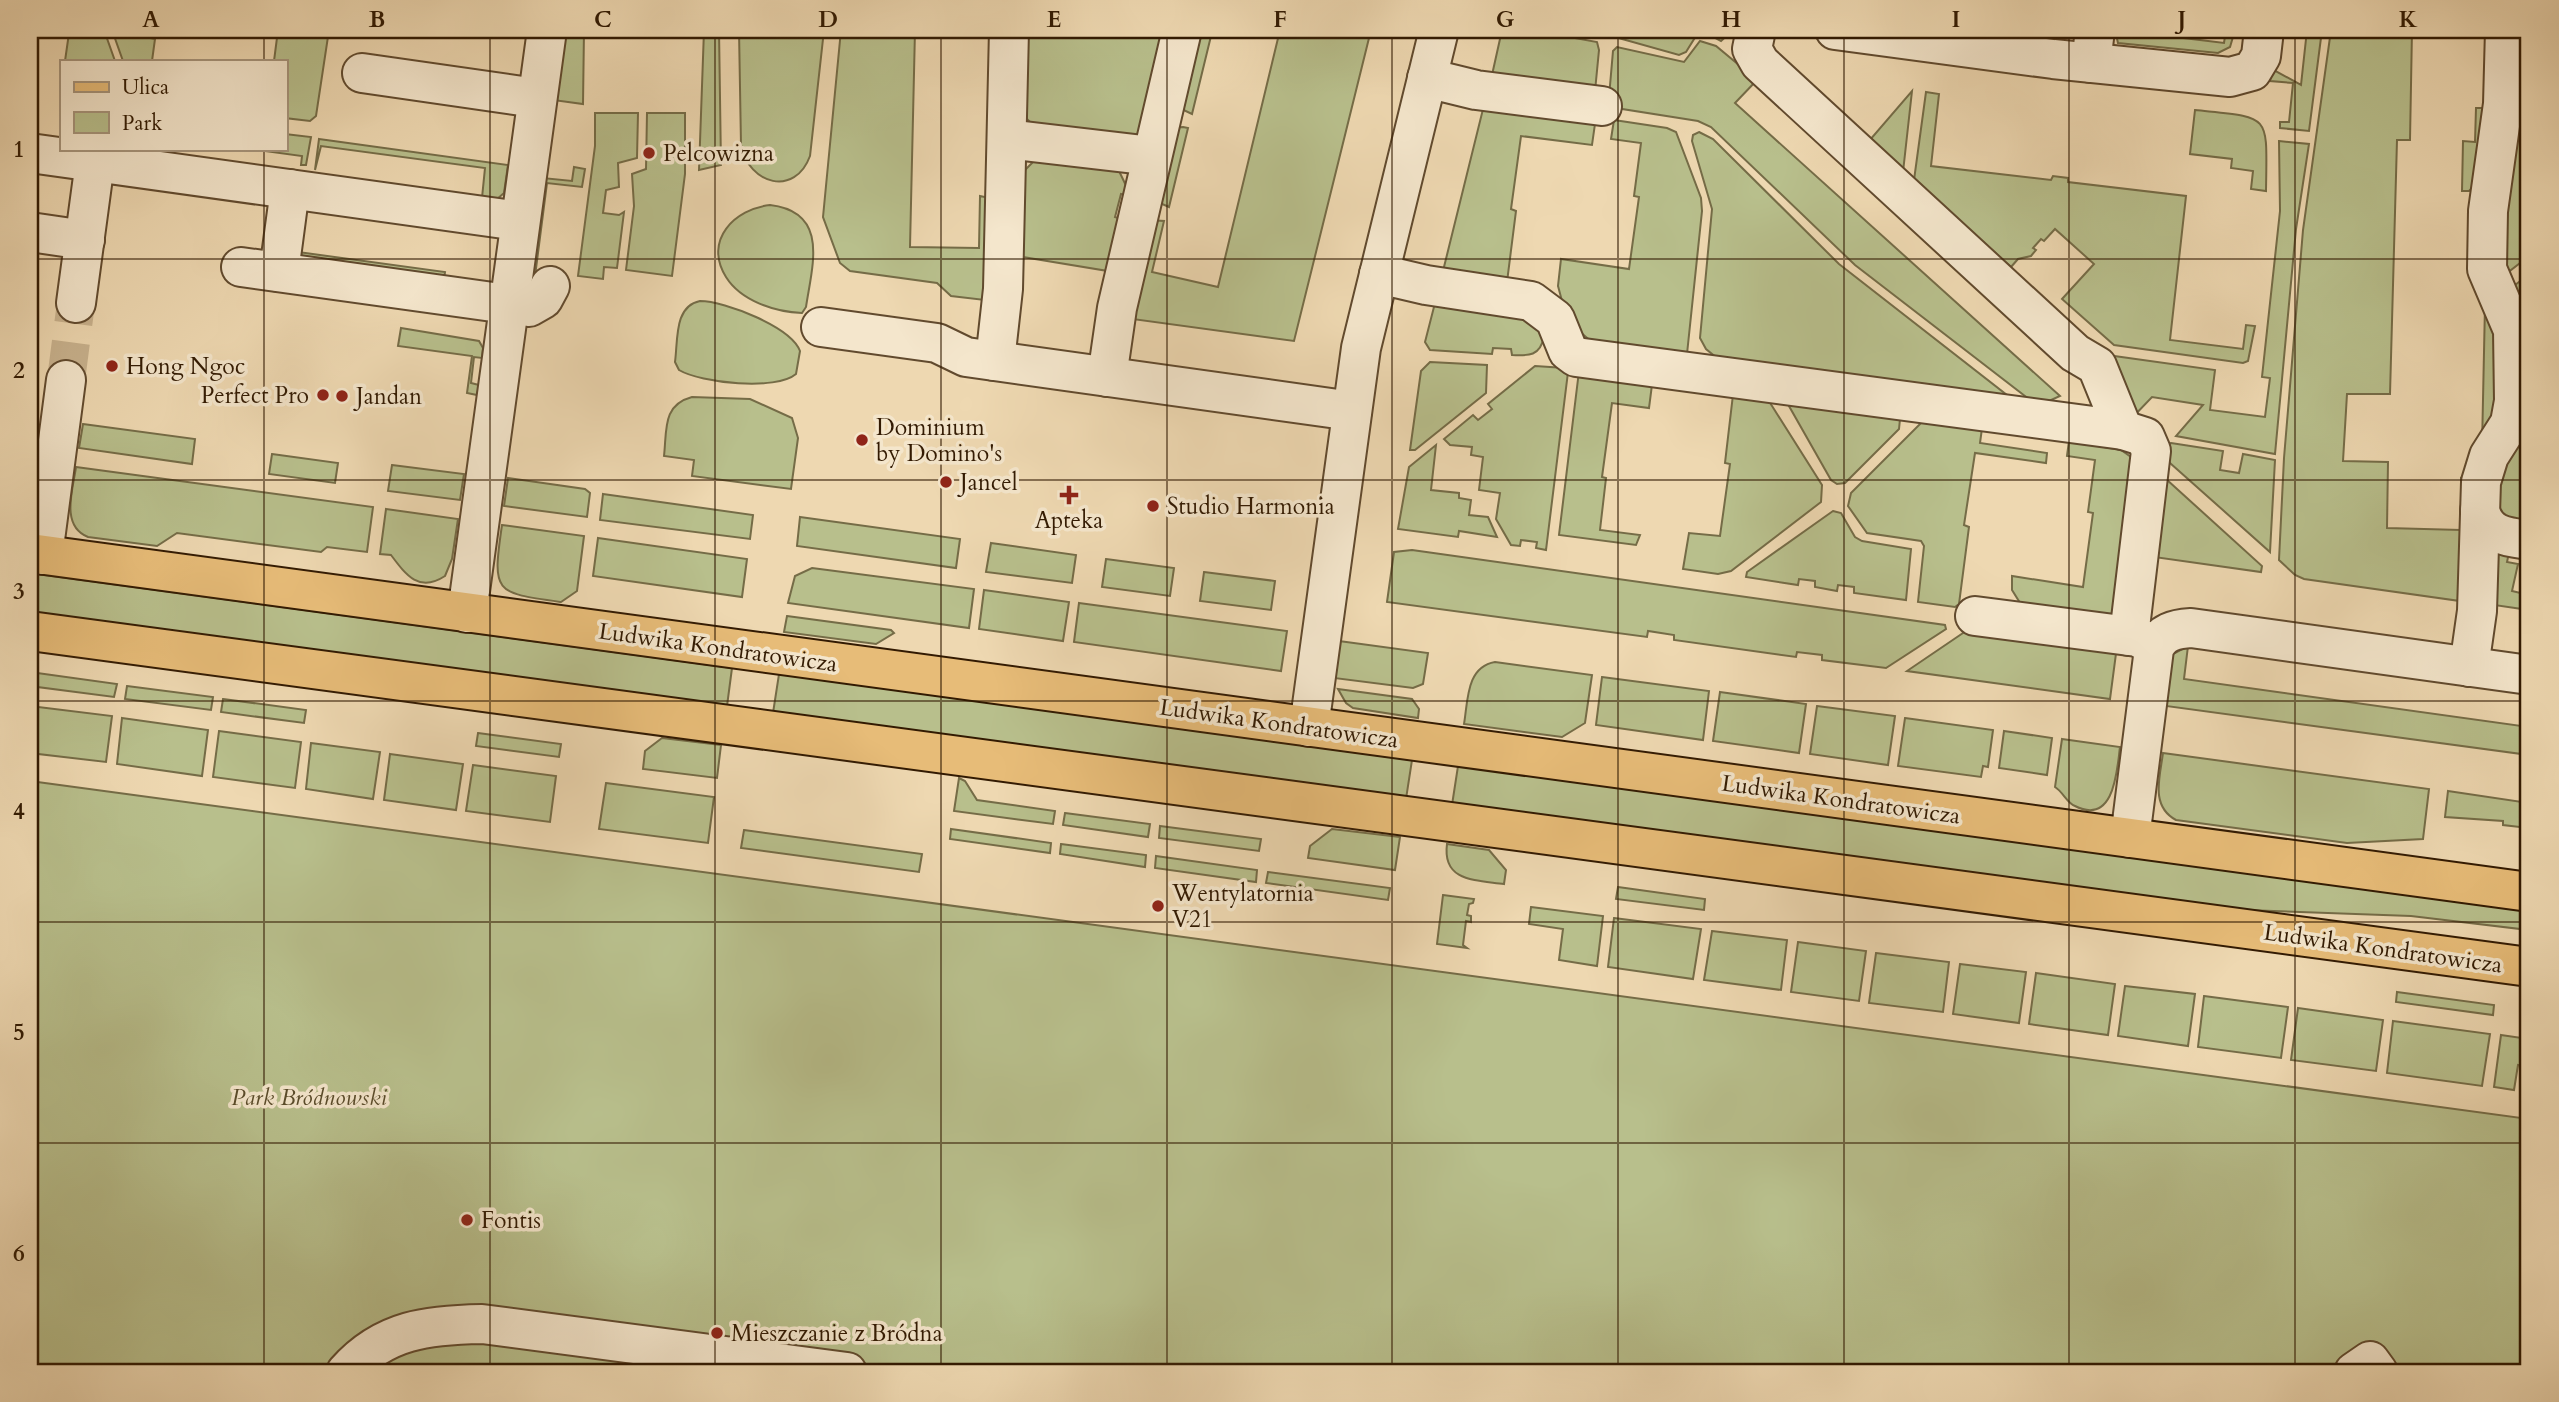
<svg xmlns="http://www.w3.org/2000/svg" width="2559" height="1402" font-family="Cardo,serif">
<style>
.green{fill:#b8bf8c;stroke:#756c47;stroke-width:2}
.lines{fill:none;stroke-linecap:round;stroke-linejoin:round}
.minor-tunnel{stroke:#c8b28e;stroke-width:38;stroke-dasharray:38 19;stroke-linecap:butt}
.minor-casing{stroke:#614a2e;stroke-width:42}
.major-casing{stroke:#321a02;stroke-width:42}
.minor{stroke:#f4e6cc;stroke-width:38}
.major{stroke:#e7bc78;stroke-width:38}
.grid{fill:none;stroke:#321a02;stroke-width:2;stroke-opacity:0.55}
.poi-dot{fill:#8f2418;stroke:#f4e6cc;stroke-width:2.5}
.labels{text-anchor:middle;stroke-width:7;stroke-linejoin:round;paint-order:stroke}
.poi-label{font-size:23px;fill:#321a02;stroke:#f4e6cc;text-anchor:start}
.street-label{font-size:23px;fill:#321a02;stroke:#f4e6cc}
.park-label{font-size:23px;font-style:italic;fill:#5a4c2b;stroke:#f4e6cc}
.neatline{fill:none;stroke:#321a02;stroke-width:2.5}
.grid-label{font-size:23px;text-anchor:middle;font-weight:bold;fill:#321a02}
</style>
<rect width="100%" height="100%" fill="#eed8b1"/>
<filter id="stains"><feTurbulence type="fractalNoise" baseFrequency=".00286" numOctaves="4"/><feColorMatrix values="0 0 0 0 .2 0 0 0 0 .09 0 0 0 0 .02 0 0 0 .5 -.17"/></filter>
<radialGradient id="worn" r=".72"><stop offset=".6" stop-color="#630" stop-opacity="0"/><stop offset="1" stop-color="#630" stop-opacity=".3"/></radialGradient>
<g class="green">
<polygon points="46,30 104,30 115,61 65,61 69,33"/>
<polygon points="112,30 151,30 150,38 155,39 152,61 123,61"/>
<polygon points="278,30 329,30 316,116 310,121 285,118 285,61 274,61"/>
<polygon points="565,30 584,30 583,104 553,100"/>
<polygon points="704,30 719,30 721,165 699,170"/>
<path d="M739 30H824L810 156C795 197 749 185 741 145Z"/>
<polygon points="841,30 915,30 910,247 979,248 980,196 994,199 993,301 951,296 937,283 850,271 840,263 823,217"/>
<polygon points="1020,30 1171,30 1143,130 1133,137 1034,126 1023,115"/>
<polygon points="1280,30 1371,30 1294,341 1125,318 1148,220 1164,221 1152,272 1218,287"/>
<polygon points="1502,30 1531,30 1597,42 1599,50 1595,91 1492,75"/>
<polygon points="1590,30 1733,30 1721,41 1708,34 1696,36 1686,52 1679,55"/>
<polygon points="2115,30 2184,30 2184,38 2224,43 2226,30 2235,30 2230,47 2218,53 2118,43"/>
<polygon points="2307,30 2322,30 2309,131 2280,128 2280,122 2289,122 2293,83 2270,81 2272,69 2301,85"/>
<polygon points="2331,30 2412,30 2410,140 2397,140 2390,394 2347,394 2343,461 2388,462 2387,528 2461,530 2461,478 2466,479 2460,601 2304,579 2295,575 2279,560 2284,458 2303,230"/>
<polygon points="1192,36 1211,36 1192,114 1175,106"/>
<polygon points="1700,41 1716,46 1757,80 1735,103 2060,396 2038,406 1855,265 1711,127 1698,121 1616,108 1609,97 1613,51 1617,47 1684,62"/>
<polygon points="1912,91 1902,181 1869,141"/>
<polygon points="1926,92 1939,94 1931,166 2051,180 2053,176 2068,178 2068,182 2186,196 2170,340 2243,349 2246,325 2255,326 2248,361 2243,363 2114,345 2062,299 2094,264 2055,229 2044,241 2041,239 2033,248 2036,250 2031,256 2018,259 2011,267 1914,180"/>
<polygon points="2521,104 2529,108 2529,256 2502,277 2498,265"/>
<polygon points="1484,105 1596,117 1592,145 1521,136 1511,209 1516,211 1507,282 1443,271"/>
<polygon points="2476,108 2484,108 2474,186 2469,191 2462,191 2463,141 2475,142"/>
<path d="M2195 110C2272 118 2267 112 2266 191L2251 189 2253 171 2231 168 2232 159 2190 154Z"/>
<polygon points="595,113 638,113 637,158 618,163 619,187 606,190 603,213 619,215 624,212 617,268 604,267 603,279 578,276 595,146"/>
<polygon points="647,113 685,113 685,174 672,276 626,270 634,206 632,174 646,169"/>
<polygon points="1614,120 1667,128 1676,132 1701,198 1702,211 1687,354 1593,343 1579,331 1562,301 1558,286 1561,259 1629,269 1639,197 1634,196 1641,143 1611,139"/>
<polygon points="1183,127 1188,128 1169,207 1153,200 1170,128"/>
<polygon points="1699,132 1713,139 1839,264 2021,406 1717,358 1706,349 1700,338 1712,209 1692,141 1693,135"/>
<polygon points="285,134 311,137 306,165 301,165 302,156 251,149 285,149"/>
<polygon points="319,139 508,165 504,193 496,200 482,198 485,168 321,146 315,170"/>
<polygon points="2279,141 2309,144 2296,229 2275,454 2176,436 2203,405 2152,397 2129,421 2107,355 2215,370 2210,410 2265,417 2270,378 2262,377 2280,211"/>
<polygon points="1035,160 1119,171 1131,196 1121,194 1115,217 1125,220 1114,272 1023,257 1015,253 1022,173"/>
<polygon points="574,167 585,169 582,187 547,183 534,284 529,283 543,178 572,181"/>
<path d="M770 205C830 212 812 266 806 307L802 313C775 312 741 301 726 277 703 240 735 209 770 205Z"/>
<polygon points="298,252 445,272 444,279 297,257"/>
<polygon points="2529,274 2529,340 2510,289"/>
<path d="M1436 299 1523 310 1544 337C1540 356 1529 356 1512 355L1511 349 1493 348 1492 354 1430 350 1425 342Z"/>
<path d="M700 301C725 301 791 327 800 351L796 374C776 391 701 383 679 370L675 362C678 340 674 306 700 301Z"/>
<polygon points="2485,305 2495,314 2502,416 2482,447"/>
<polygon points="401,328 479,341 483,348 482,358 474,357 471,383 479,385 477,395 467,393 472,356 398,346"/>
<polygon points="1430,362 1487,365 1486,393 1415,450 1410,450 1421,371"/>
<polygon points="1535,366 1565,368 1568,372 1546,550 1536,548 1537,542 1521,540 1520,546 1511,545 1496,519 1500,493 1479,490 1483,457 1471,455 1472,447 1450,445 1444,439 1473,415 1478,420 1492,409 1488,404"/>
<polygon points="1579,371 1653,377 1649,408 1612,403 1602,477 1606,478 1600,530 1640,535 1636,545 1559,535"/>
<polygon points="1734,386 1767,398 1822,485 1821,502 1731,571 1718,574 1683,569 1689,533 1720,536 1730,464 1725,463"/>
<path d="M692 397 750 399 792 418 798 438 791 489 692 476 694 460 664 456C667 430 662 405 692 397Z"/>
<polygon points="1785,399 1900,419 1899,429 1845,483 1837,484 1831,480"/>
<polygon points="1925,419 1983,421 1980,443 2047,453 2046,463 1975,453 1964,525 1969,527 1959,604 1955,607 1918,602 1924,546 1921,541 1867,533 1848,506 1851,493"/>
<polygon points="83,424 195,439 192,464 79,448"/>
<polygon points="2529,424 2529,528 2493,511 2494,474"/>
<polygon points="2069,441 2121,450 2131,457 2120,625 2022,606 2012,590 2012,576 2083,587 2093,513 2088,512 2095,460 2067,456"/>
<polygon points="2171,443 2223,451 2220,470 2239,473 2243,454 2275,460 2270,552 2161,455 2167,444"/>
<polygon points="1436,445 1431,490 1459,493 1459,498 1471,500 1469,515 1488,517 1497,537 1459,531 1458,537 1398,529 1409,467"/>
<polygon points="272,454 338,463 335,483 269,474"/>
<polygon points="392,465 464,474 460,500 388,491"/>
<path d="M76 467 373 507 367 552 327 547 321 552 177 533 157 546 88 537C60 526 73 489 76 467Z"/>
<polygon points="508,478 585,489 590,493 587,517 504,506"/>
<polygon points="2166,479 2262,566 2261,572 2154,557"/>
<polygon points="603,494 753,515 750,539 600,520"/>
<path d="M386 509 458 519 452 559 445 576C419 593 406 575 391 555L380 554Z"/>
<polygon points="1833,511 1841,513 1855,537 1862,541 1911,549 1906,600 1854,593 1854,587 1838,585 1837,591 1815,587 1815,581 1799,579 1798,585 1746,577 1747,572"/>
<polygon points="800,517 960,539 956,568 797,546"/>
<path d="M502 525 584 536 577 591 561 602C494 593 492 593 502 525Z"/>
<polygon points="598,538 747,559 742,597 593,576"/>
<polygon points="991,543 1076,555 1072,583 986,572"/>
<polygon points="2510,548 2507,562 2518,564 2512,591 2529,595 2529,610 2494,605 2493,553"/>
<polygon points="1412,550 1945,625 1946,629 1886,668 1822,660 1822,655 1797,652 1796,657 1674,640 1674,635 1648,631 1647,637 1387,602 1394,552"/>
<polygon points="1106,559 1174,568 1170,596 1102,587"/>
<polygon points="812,568 974,589 969,628 788,603 795,576"/>
<polygon points="1204,572 1275,581 1271,610 1200,601"/>
<polygon points="30,573 732,668 727,706 30,612"/>
<polygon points="984,590 1069,602 1063,641 979,629"/>
<polygon points="1079,603 1287,631 1281,671 1074,642"/>
<polygon points="787,616 891,630 894,633 876,644 784,632"/>
<polygon points="1966,631 2117,646 2110,699 1907,671"/>
<polygon points="1339,641 1428,653 1423,684 1413,688 1334,678"/>
<polygon points="2188,646 2184,679 2529,727 2529,755 2166,706 2171,655"/>
<path d="M1495 662 1592 675 1585 723 1562 737 1464 724C1468 701 1466 667 1495 662Z"/>
<polygon points="30,672 117,684 114,697 30,686"/>
<polygon points="779,674 1412,760 1406,799 773,713"/>
<polygon points="1602,677 1709,691 1703,740 1596,725"/>
<polygon points="127,686 213,697 211,710 125,699"/>
<polygon points="1338,689 1412,699 1419,709 1418,718 1353,708 1346,703"/>
<polygon points="1720,692 1806,704 1799,753 1713,741"/>
<polygon points="223,699 306,710 304,723 221,712"/>
<polygon points="30,706 112,716 106,762 30,753"/>
<polygon points="1817,706 1895,716 1888,765 1810,754"/>
<polygon points="122,718 208,730 202,776 117,764"/>
<polygon points="1905,718 1993,730 1988,767 1983,766 1981,777 1898,766"/>
<polygon points="219,731 301,742 295,788 213,777"/>
<polygon points="2004,731 2052,738 2047,775 1999,768"/>
<polygon points="478,733 561,744 559,757 476,746"/>
<polygon points="662,738 721,745 717,778 643,769 645,751"/>
<path d="M2062 739 2120 747C2117 769 2115 826 2075 806 2067 803 2063 792 2055 787Z"/>
<polygon points="311,743 380,752 373,799 306,789"/>
<path d="M2163 753 2429 789 2423 839 2347 843 2176 820C2150 806 2160 777 2163 753Z"/>
<polygon points="390,754 463,764 456,810 384,800"/>
<polygon points="473,765 556,776 550,822 466,811"/>
<polygon points="1458,766 2529,911 2529,930 2411,916 2245,910 1452,805"/>
<polygon points="959,778 965,781 977,800 1055,811 1053,824 954,811"/>
<polygon points="30,781 2529,1119 2529,1372 30,1372"/>
<polygon points="606,783 714,797 708,843 599,829"/>
<polygon points="2448,791 2529,803 2528,828 2503,825 2503,821 2445,817"/>
<polygon points="1065,813 1150,824 1148,837 1063,825"/>
<polygon points="1160,826 1261,839 1259,851 1159,838"/>
<polygon points="951,829 1051,843 1050,853 950,839"/>
<polygon points="1332,829 1400,837 1395,870 1308,858 1310,846"/>
<polygon points="744,830 922,854 919,872 741,848"/>
<polygon points="1061,844 1146,855 1145,867 1060,854"/>
<path d="M1447 844 1489 850 1506 870 1504 884C1476 880 1442 882 1447 844Z"/>
<polygon points="1156,856 1257,870 1256,882 1155,868"/>
<polygon points="1268,872 1390,888 1388,900 1266,883"/>
<polygon points="1618,887 1705,899 1704,910 1616,899"/>
<polygon points="1443,895 1474,899 1473,903 1469,904 1467,915 1471,916 1471,922 1466,921 1463,945 1467,948 1437,944"/>
<polygon points="1531,907 1603,916 1597,966 1559,960 1563,929 1529,924"/>
<polygon points="1614,918 1701,929 1693,979 1608,967"/>
<polygon points="1712,931 1787,940 1781,990 1704,980"/>
<polygon points="1798,942 1866,951 1859,1001 1791,992"/>
<polygon points="1876,953 1949,962 1943,1012 1869,1003"/>
<polygon points="1960,964 2026,972 2019,1023 1953,1014"/>
<polygon points="2036,973 2115,984 2108,1035 2029,1024"/>
<polygon points="2125,986 2195,994 2188,1046 2118,1036"/>
<polygon points="2397,992 2494,1005 2493,1015 2396,1002"/>
<polygon points="2204,996 2288,1007 2281,1058 2198,1047"/>
<polygon points="2298,1008 2383,1020 2376,1071 2291,1060"/>
<polygon points="2393,1021 2490,1034 2482,1086 2387,1073"/>
<polygon points="2501,1035 2529,1039 2529,1067 2518,1065 2514,1090 2494,1087"/>
</g>
<g class="lines">
<polyline class="minor-tunnel" points="66,380 76,303"/>
<defs>
<g id="minor">
<polyline points="1835,30 2053,59 2230,77 2252,71 2261,56 2264,30"/>
<polyline points="2091,63 2095,30"/>
<polyline points="362,73 536,98"/>
<polyline points="1427,78 1476,90 1602,106"/>
<polyline points="1007,139 1152,156"/>
<polyline points="30,153 519,221"/>
<polyline points="30,232 85,240"/>
<polyline points="241,267 529,307 543,299 550,286"/>
<polyline points="279,272 290,189"/>
<polyline points="1379,274 1426,285 1531,301 1555,319 1568,351 1576,357 2123,430 2097,366 2075,353 1760,63 1752,49 1756,30"/>
<polyline points="76,303 95,162"/>
<polyline points="821,327 937,343 966,357 1352,411"/>
<polyline points="995,361 1003,289 1009,30"/>
<polyline points="1107,377 1117,308 1182,30"/>
<polyline points="2123,430 2145,437 2151,451 2129,636"/>
<path d="M2480 511C2487 536 2507 537 2529 540"/>
<polyline points="43,555 66,380"/>
<polyline points="467,613 547,30"/>
<polyline points="1975,616 2137,637 2152,644"/>
<polyline points="2469,667 2477,611 2481,482 2489,456 2510,423 2514,401 2513,330 2487,269 2488,211 2503,104 2505,30"/>
<polyline points="1309,727 1361,348 1439,30"/>
<path d="M2130 838 2154 649C2161 632 2175 629 2191 628L2529 675"/>
<path d="M346 1372C384 1329 429 1325 482 1324L847 1372"/>
<polyline points="2354,1372 2370,1361 2378,1372"/>
</g>
<g id="major">
<polyline points="30,553 2529,892"/>
<polyline points="30,631 2529,967"/>
</g>
</defs>
<use href="#minor" class="minor-casing"/>
<use href="#major" class="major-casing"/>
<use href="#minor" class="minor"/>
<use href="#major" class="major"/>
</g>
<path class="grid" d="M264 30V61M490 30V1372M715 30V1372M941 30V1372M1167 30V1372M1392 30V1372M1618 30V1372M1844 30V1372M2069 30V1372M2295 30V1372M264 149V1372M30 259H2529M30 480H2529M30 701H2529M30 922H2529M30 1143H2529"/>
<g class="poi-dot">
<circle cx="649" cy="153" r="7"/>
<circle cx="112" cy="366" r="7"/>
<circle cx="323" cy="395" r="7"/>
<circle cx="342" cy="396" r="7"/>
<circle cx="862" cy="440" r="7"/>
<circle cx="946" cy="482" r="7"/>
<path d="M1065.5 484.5h7v7h7v7h-7v7h-7v-7h-7v-7h7z"/>
<circle cx="1153" cy="506" r="7"/>
<circle cx="1158" cy="906" r="7"/>
<circle cx="467" cy="1220" r="7"/>
<circle cx="717" cy="1333" r="7"/>
</g>
<g class="labels">
<g class="poi-label">
<text x="663" y="161">Pelcowizna</text>
<text x="126" y="374">Hong Ngoc</text>
<text x="309" y="403" text-anchor="end">Perfect Pro</text>
<text x="356" y="404">Jandan</text>
<text x="876" y="435">Dominium<tspan x="876" dy="26">by Domino's</tspan></text>
<text x="960" y="490">Jancel</text>
<text x="1167" y="514">Studio Harmonia</text>
<text x="1069" y="528" text-anchor="middle">Apteka</text>
<text x="1172" y="901">Wentylatornia<tspan x="1172" dy="26">V21</tspan></text>
<text x="481" y="1228">Fontis</text>
<text x="731" y="1341">Mieszczanie z Bródna</text>
</g>
<g class="street-label">
<text transform="translate(718 647) rotate(8)" y="8">Ludwika Kondratowicza</text>
<text transform="translate(1279 723) rotate(8)" y="8">Ludwika Kondratowicza</text>
<text transform="translate(1841 799) rotate(8)" y="8">Ludwika Kondratowicza</text>
<text transform="translate(2383 948) rotate(8)" y="8">Ludwika Kondratowicza</text>
</g>
<g class="park-label">
<text x="309" y="1105">Park Bródnowski</text>
</g>
</g>
<rect width="2559" height="1402" fill="none" stroke="#eed8b1" stroke-width="77"/>
<rect x="60" y="60" width="228" height="91" fill="#f4e6cc" stroke="#a6947b" stroke-width="2"/>
<rect x="74" y="82" width="35" height="10" fill="#e7bc78" stroke="#a6947b" stroke-width="2"/>
<text x="122" y="94" font-size="21" fill="#321a02">Ulica</text>
<rect x="74" y="112" width="35" height="21" fill="#b8bf8c" stroke="#a6947b" stroke-width="2"/>
<text x="122" y="130" font-size="21" fill="#321a02">Park</text>
<rect x="38" y="38" width="2482" height="1326" class="neatline"/>
<g class="grid-label">
<text x="151" y="27">A</text>
<text x="377" y="27">B</text>
<text x="603" y="27">C</text>
<text x="828" y="27">D</text>
<text x="1054" y="27">E</text>
<text x="1280" y="27">F</text>
<text x="1505" y="27">G</text>
<text x="1731" y="27">H</text>
<text x="1956" y="27">I</text>
<text x="2182" y="27">J</text>
<text x="2408" y="27">K</text>
<text x="19" y="157">1</text>
<text x="19" y="378">2</text>
<text x="19" y="599">3</text>
<text x="19" y="819">4</text>
<text x="19" y="1040">5</text>
<text x="19" y="1261">6</text>
</g>
<rect width="100%" height="100%" filter="url(#stains)"/>
<rect width="100%" height="100%" fill="url(#worn)"/>
</svg>
